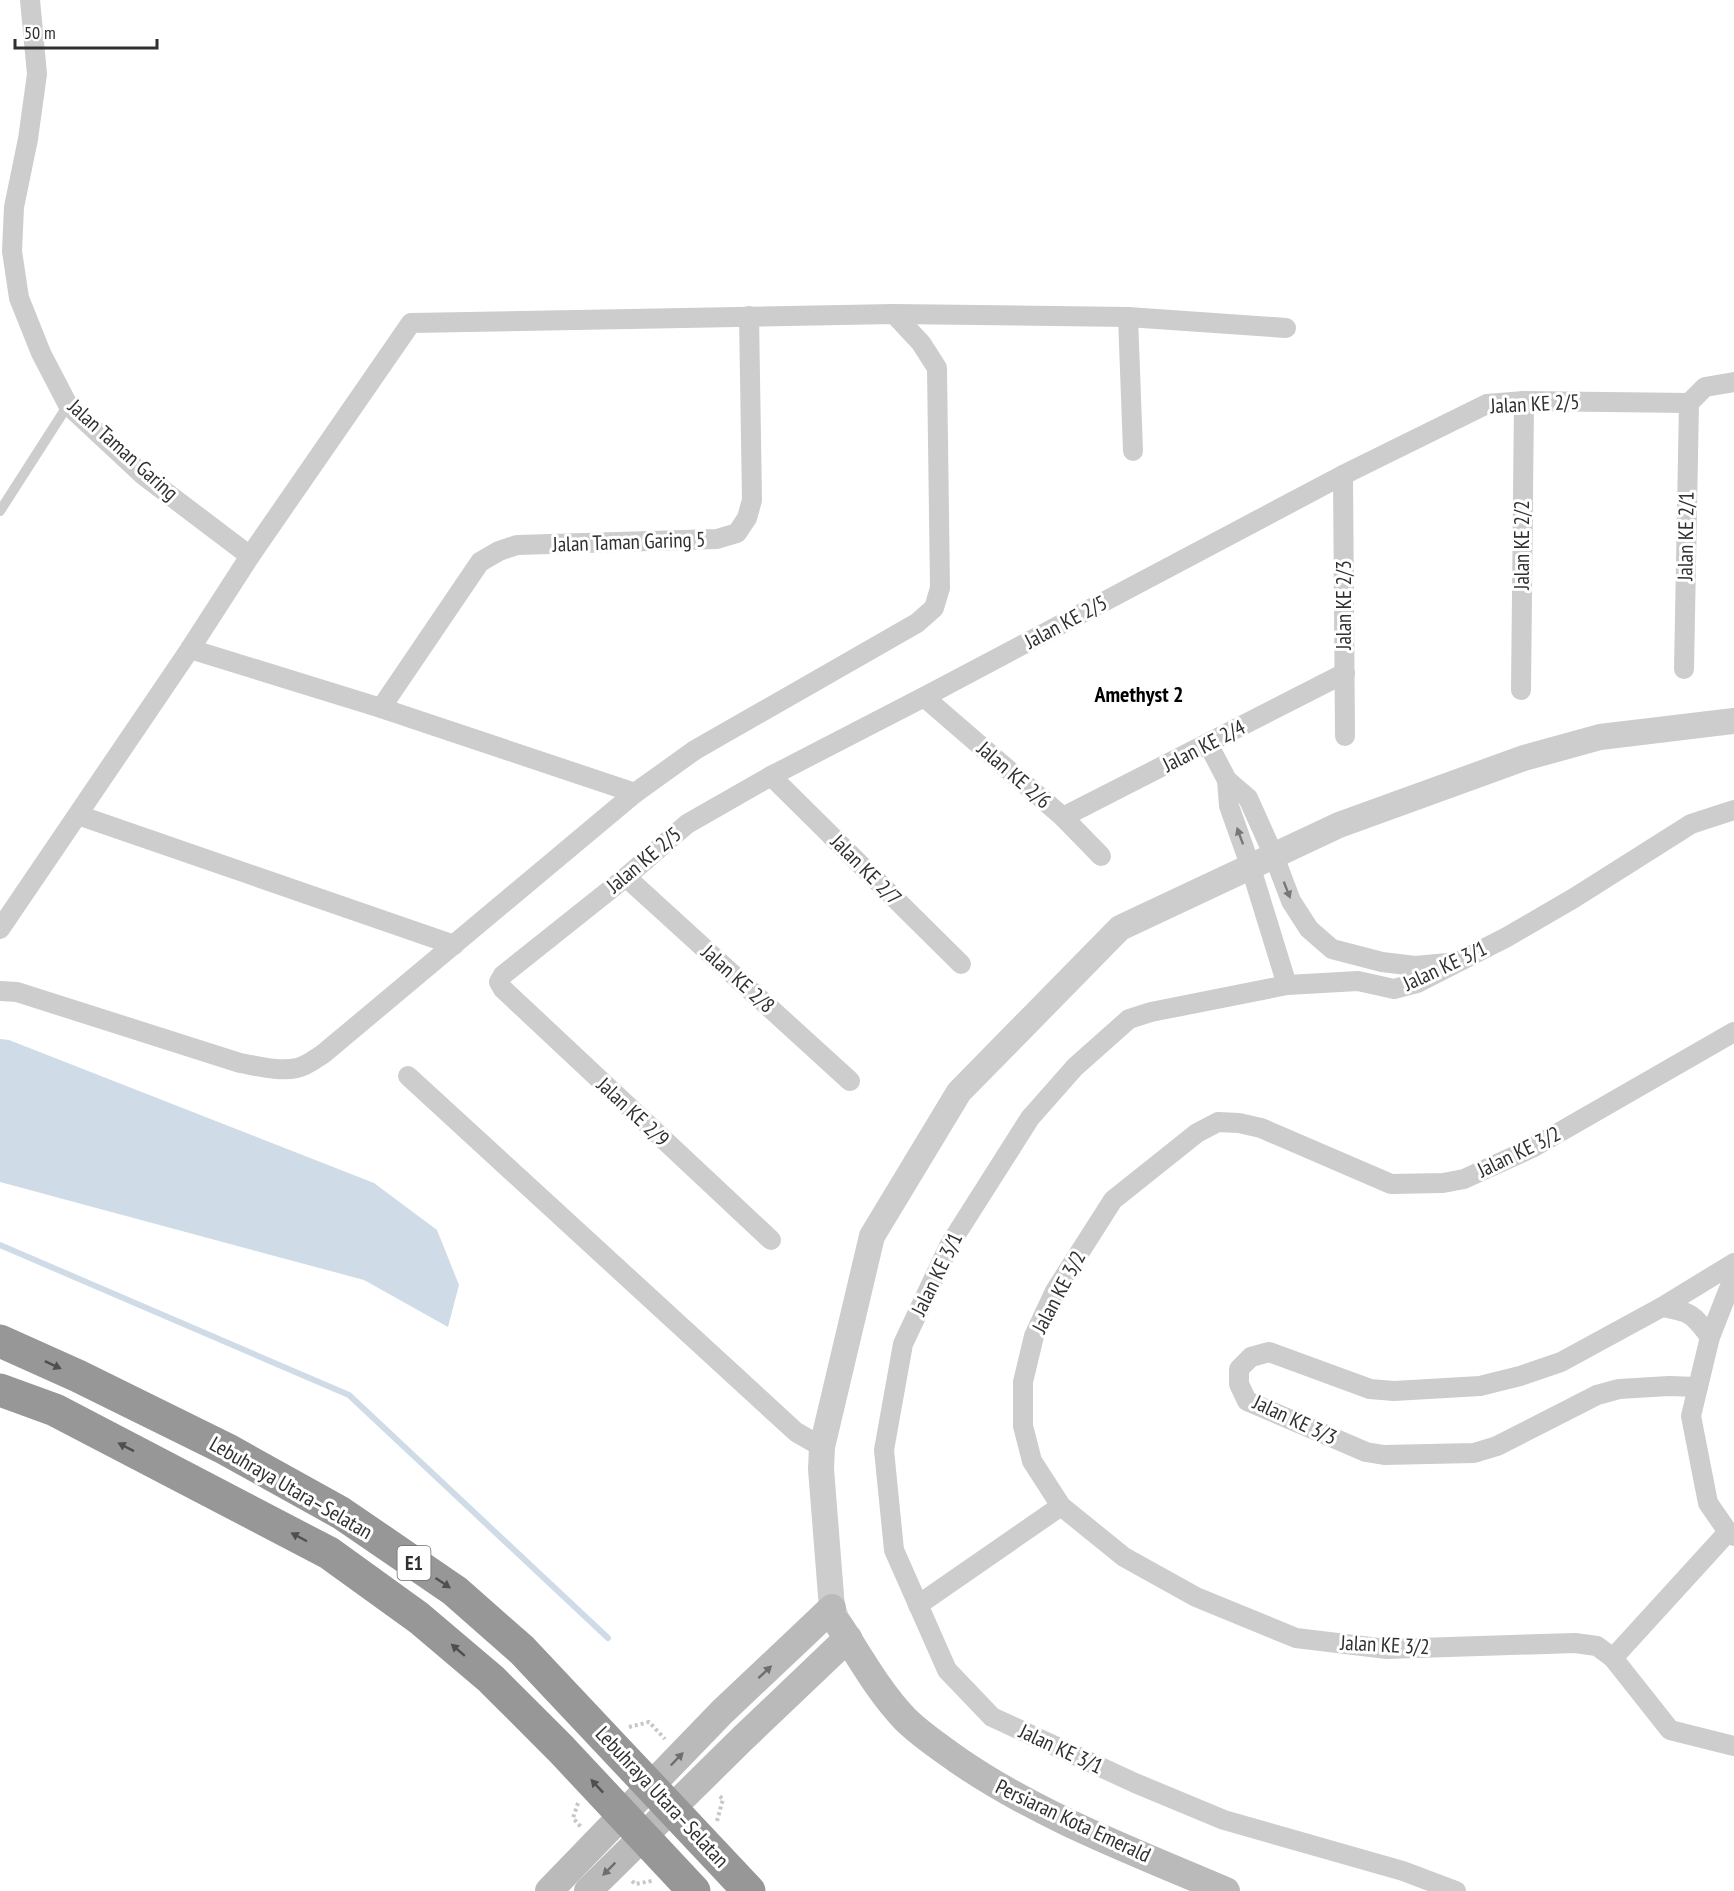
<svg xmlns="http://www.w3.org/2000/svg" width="1734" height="1891" font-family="'PT Sans Narrow',sans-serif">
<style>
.water{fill:#cfdce8}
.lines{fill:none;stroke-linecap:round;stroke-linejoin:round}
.stream{stroke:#cfdce8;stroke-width:6}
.path{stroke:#c7c7c7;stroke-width:4;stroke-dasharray:3 3;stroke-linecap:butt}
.service{stroke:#cdcdcd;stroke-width:10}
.minor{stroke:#cdcdcd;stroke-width:20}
.tertiary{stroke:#cdcdcd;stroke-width:26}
.secondary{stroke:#bababa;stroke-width:28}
.motorway{stroke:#979797;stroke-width:33}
.oneway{fill:#777}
.oneway2{fill:#4f4f4f}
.oneway3{fill:#6e6e6e}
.labels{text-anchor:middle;stroke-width:6;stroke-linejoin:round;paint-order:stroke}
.shield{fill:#fff;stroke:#6e6e6e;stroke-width:1.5}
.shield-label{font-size:20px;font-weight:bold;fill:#303030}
.street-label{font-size:21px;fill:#303030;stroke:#fff}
.neighbourhood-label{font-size:22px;font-weight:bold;fill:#000;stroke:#fff}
</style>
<rect width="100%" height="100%" fill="#fff"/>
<polygon class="water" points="0,1039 9,1040 374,1183 437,1230 459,1285 448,1327 364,1280 0,1182"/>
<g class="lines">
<polyline class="stream" points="0,1245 349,1395 608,1638"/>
<g class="path">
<polyline points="629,1727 649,1722 665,1739"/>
<polyline points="578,1803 573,1818 581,1827"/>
<polyline points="717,1821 723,1799 718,1795"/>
<polyline points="632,1881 635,1884 652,1881"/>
</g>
<polyline class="service" points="0,511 68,405"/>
<g class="minor">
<polyline points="30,0 37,74 28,139 14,207 12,251 19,298 41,353 68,405 143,475 250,556"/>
<polyline points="1128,317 1133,451"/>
<polyline points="1689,403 1705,387 1734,382"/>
<polyline points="1343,475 1345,736"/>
<polyline points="190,649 381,708 635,793"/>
<polyline points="1684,669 1689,403"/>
<polyline points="1521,690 1524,401"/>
<polyline points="924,697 1063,817 1101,856"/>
<polyline points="381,708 480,562 499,551 517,545 717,539 737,533 747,518 752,500 749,316"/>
<polyline points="1208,744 1227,780 1248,798 1274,856 1291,901 1309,929 1332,949 1382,962 1415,966 1448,963"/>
<polyline points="771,776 961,964"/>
<polyline points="1227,780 1229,806 1250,865 1287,985"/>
<polyline points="78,815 454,945"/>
<polyline points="1063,817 1345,673"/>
<polyline points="626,877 850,1081"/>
<polyline points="0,929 190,649 250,556 411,323 894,314 1128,317 1286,328"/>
<path d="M0 991 17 992 240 1063C258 1066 279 1072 297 1068 307 1066 315 1059 323 1054L635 793 695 750 917 623 934 608 940 588 937 368 921 343 894 314"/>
<polyline points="1734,1032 1532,1148 1464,1179 1443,1183 1391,1184 1261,1128 1239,1123 1218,1122 1197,1133 1113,1200 1055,1291 1034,1336 1023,1382 1023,1426 1032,1461 1061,1506 1124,1557 1196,1597 1296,1638 1387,1649 1575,1643 1597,1646 1613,1658 1670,1730 1734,1746"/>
<polyline points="408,1076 796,1432 822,1447"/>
<polyline points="771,1240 503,989 499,982 503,975 626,877 687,824 771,776 924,697 1343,475 1487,404 1524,401 1689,403"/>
<polyline points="1734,1276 1710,1337 1691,1416 1708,1503 1728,1532 1734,1536"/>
<path d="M1662 1307C1691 1312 1693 1314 1710 1337"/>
<polyline points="1698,1387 1669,1386 1619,1389 1597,1395 1497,1446 1474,1453 1384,1455 1366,1452 1247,1401 1239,1384 1239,1369 1251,1357 1269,1352 1370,1389 1394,1391 1480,1386 1520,1376 1561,1362 1662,1307 1734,1263"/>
<polyline points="918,1605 1061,1506"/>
<polyline points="1613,1658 1728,1532"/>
<polyline points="1456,1891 1403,1871 1224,1820 1135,1783 992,1717 947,1670 894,1550 884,1450 903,1344 950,1244 1030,1118 1075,1067 1129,1019 1151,1012 1287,985 1358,981 1394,989 1417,983 1507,937 1574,898 1691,824 1734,810"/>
</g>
<polyline class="tertiary" points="839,1625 832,1608 821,1469 822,1447 872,1236 959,1092 1120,928 1339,825 1524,758 1600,737 1734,721"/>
<g class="secondary">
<path d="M839 1625C860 1657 879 1692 905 1719 921 1735 941 1748 959 1761 1041 1817 1135 1852 1226 1891"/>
<polyline points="549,1891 722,1712 832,1608"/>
<polyline points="588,1891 741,1740 848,1638"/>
</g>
<g class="motorway">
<polyline points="0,1341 78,1376 226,1449 341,1513 455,1591 522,1650 749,1891"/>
<polyline points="0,1390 55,1410 329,1553 419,1618 491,1679 561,1749 694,1891"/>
</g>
</g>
<defs><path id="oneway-solid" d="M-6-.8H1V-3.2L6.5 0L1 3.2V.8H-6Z" transform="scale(1.5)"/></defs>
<g class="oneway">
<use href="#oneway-solid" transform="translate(1240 836) rotate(-110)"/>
<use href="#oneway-solid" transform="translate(1287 890) rotate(69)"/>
</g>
<g class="oneway2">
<use href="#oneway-solid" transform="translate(53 1365) rotate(25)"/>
<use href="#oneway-solid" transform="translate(126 1447) rotate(-153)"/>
<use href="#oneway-solid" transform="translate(299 1537) rotate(-152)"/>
<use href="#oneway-solid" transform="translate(443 1583) rotate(34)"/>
<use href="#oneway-solid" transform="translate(458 1650) rotate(-139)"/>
<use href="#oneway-solid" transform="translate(597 1786) rotate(-133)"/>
</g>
<g class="oneway3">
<use href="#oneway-solid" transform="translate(765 1672) rotate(-43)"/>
<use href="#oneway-solid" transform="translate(677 1759) rotate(-46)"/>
<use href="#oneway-solid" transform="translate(609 1869) rotate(135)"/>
</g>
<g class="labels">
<rect class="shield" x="397.5" y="1546" width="33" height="34" rx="4.5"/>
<g class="shield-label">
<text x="414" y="1570">E1</text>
</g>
<g class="street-label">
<text transform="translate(1535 404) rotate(-3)" y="7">Jalan KE 2/5</text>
<text transform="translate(123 450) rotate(42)" y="7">Jalan Taman Garing</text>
<text transform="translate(1686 536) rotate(-89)" y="7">Jalan KE 2/1</text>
<text transform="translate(629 542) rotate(-2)" y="7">Jalan Taman Garing 5</text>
<text transform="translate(1522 545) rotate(-90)" y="7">Jalan KE 2/2</text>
<text transform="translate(1344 605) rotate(-90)" y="7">Jalan KE 2/3</text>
<text transform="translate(1066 622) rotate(-28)" y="7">Jalan KE 2/5</text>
<text transform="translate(1204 746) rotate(-27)" y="7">Jalan KE 2/4</text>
<text transform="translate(1014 775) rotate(41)" y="7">Jalan KE 2/6</text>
<text transform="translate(644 860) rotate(-40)" y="7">Jalan KE 2/5</text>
<text transform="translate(866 870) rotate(45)" y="7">Jalan KE 2/7</text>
<text transform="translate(1445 966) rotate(-25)" y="7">Jalan KE 3/1</text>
<text transform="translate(738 979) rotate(42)" y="7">Jalan KE 2/8</text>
<text transform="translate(633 1112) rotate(43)" y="7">Jalan KE 2/9</text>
<text transform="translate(1519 1152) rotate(-26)" y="7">Jalan KE 3/2</text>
<text transform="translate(937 1274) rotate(-64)" y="7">Jalan KE 3/1</text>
<text transform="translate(1059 1292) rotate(-62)" y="7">Jalan KE 3/2</text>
<text transform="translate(1295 1420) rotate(25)" y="7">Jalan KE 3/3</text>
<text transform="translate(291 1488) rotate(30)" y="7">Lebuhraya Utara–Selatan</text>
<text transform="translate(1385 1645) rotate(3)" y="7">Jalan KE 3/2</text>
<text transform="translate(1061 1749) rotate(25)" y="7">Jalan KE 3/1</text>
<text transform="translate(662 1797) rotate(47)" y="7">Lebuhraya Utara–Selatan</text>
<text transform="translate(1073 1821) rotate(25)" y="7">Persiaran Kota Emerald</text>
</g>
<g class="neighbourhood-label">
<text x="1139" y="702">Amethyst 2</text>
</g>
</g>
<path d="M15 39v9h142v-9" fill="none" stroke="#303030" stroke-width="3"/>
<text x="24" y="39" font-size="18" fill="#303030" stroke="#ffffff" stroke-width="4.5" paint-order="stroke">50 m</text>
</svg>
